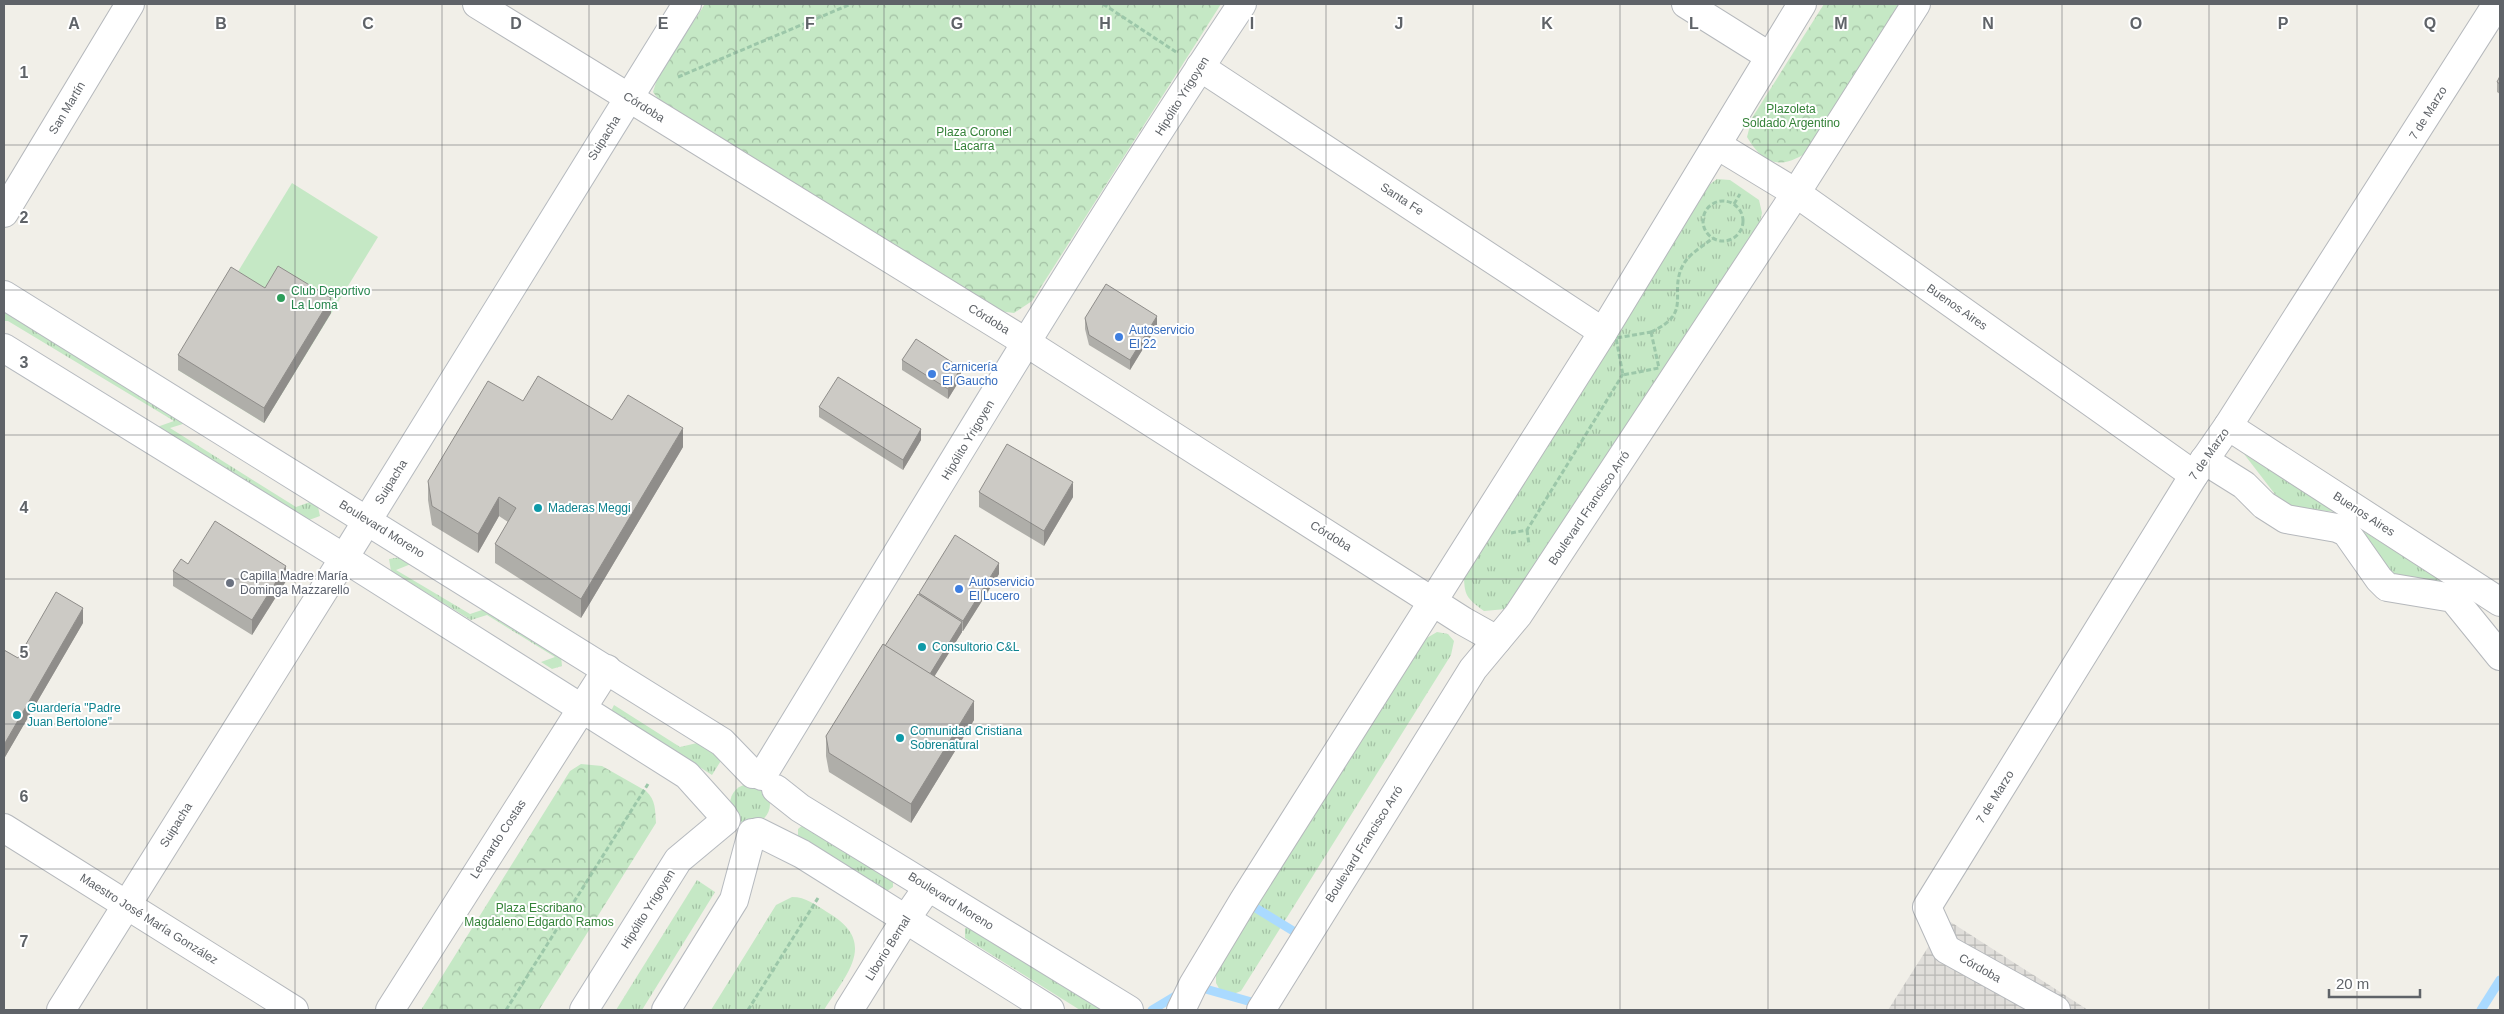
<svg xmlns="http://www.w3.org/2000/svg" width="2504" height="1014" font-family="Arial,sans-serif">
<style>
.industrial{fill:url(#industrial-grid)}
.grass{fill:url(#grass-tufts)}
.park{fill:url(#park-crowns)}
.garden{fill:#c5e8c5}
.lines{fill:none;stroke-linecap:round;stroke-linejoin:round}
.stream{stroke:#aadaff;stroke-width:9}
.street-casing{stroke:#b5b8bc;stroke-width:30}
.secondary-casing{stroke:#b6babf;stroke-width:30}
.path{stroke:#9cc7a9;stroke-width:3;stroke-dasharray:5 2.5;stroke-linecap:butt}
.street{stroke:#fff;stroke-width:28}
.secondary{stroke:#fff;stroke-width:28}
.wall{fill:#afaea9}
.shaded-wall{fill:#8f8d8a}
.building{fill:#cccac5;stroke:#8f8d8a}
.grid{fill:none;stroke:#5f6368;stroke-width:1;stroke-opacity:0.55}
.leisure-dot{fill:#2e9e5b;stroke:#fff;stroke-width:2}
.shop-dot{fill:#3f7fe0;stroke:#fff;stroke-width:2}
.culture-dot{fill:#0f9aa8;stroke:#fff;stroke-width:2}
.worship-dot{fill:#6b7280;stroke:#fff;stroke-width:2}
.labels{text-anchor:middle;stroke-width:4;stroke-linejoin:round;paint-order:stroke}
.street-label{font-size:12px;fill:#5f6368;stroke:#fff}
.park-label{font-size:12px;fill:#348238;stroke:#fff}
.leisure-label{font-size:12px;fill:#27864d;stroke:#fff;text-anchor:start}
.shop-label{font-size:12px;fill:#366cbe;stroke:#fff;text-anchor:start}
.culture-label{font-size:12px;fill:#0d838f;stroke:#fff;text-anchor:start}
.worship-label{font-size:12px;fill:#5b616d;stroke:#fff;text-anchor:start}
.grid-label{font-size:16px;text-anchor:middle;font-weight:bold;fill:#5f6368;stroke:#fff;stroke-width:4;stroke-linejoin:round;paint-order:stroke}
</style>
<defs>
<pattern id="industrial-grid" width="8" height="8" patternUnits="userSpaceOnUse" patternTransform="scale(1.25)"><rect width="8" height="8" fill="#e0deda"/><path d="M0 4h8M4 0v8" fill="none" stroke="#b9b8b5"/></pattern>
<pattern id="grass-tufts" width="24" height="20" patternUnits="userSpaceOnUse" patternTransform="scale(1.25)"><rect width="24" height="20" fill="#c5e8c5"/><path d="M3 7l-1-3M5 7V3M7 7l1-3M15 17l-1-3M17 17v-4M19 17l1-3" fill="none" stroke="#a3c0a4"/></pattern>
<pattern id="park-crowns" width="20" height="18" patternUnits="userSpaceOnUse" patternTransform="scale(1.25)"><rect width="20" height="18" fill="#c5e8c5"/><path d="M2 6a3 3 0 1 1 6 0M12 15a3 3 0 1 1 6 0" fill="none" stroke="#a3c0a4"/></pattern>
</defs>
<rect width="100%" height="100%" fill="#f1efe8"/>
<polygon class="industrial" points="1946,919 2088,1010 1888,1010"/>
<g class="grass">
<path d="M1717 179 1730 180 1759 200 1762 213 1759 226 1506 609 1484 611C1466 598 1464 595 1464 573L1705 188Z"/>
<polygon points="4,312 186,423 170,428 296,507 310,502 318,507 320,516 309,520 157,427 174,421 8,321 4,321"/>
<polygon points="2244,454 2336,512 2292,507 2281,502"/>
<polygon points="2358,528 2451,586 2396,576 2387,568"/>
<polygon points="401,557 411,564 396,570 470,614 485,609 561,656 562,666 552,669 541,662 555,657 487,615 471,620 391,571 389,559"/>
<polygon points="1437,632 1448,634 1454,641 1451,655 1241,991 1231,995 1221,992 1216,983 1216,971 1425,639"/>
<polygon points="614,705 680,747 697,743 722,759 712,775 611,711"/>
<circle cx="750" cy="804" r="20"/>
<polygon points="804,824 893,879 893,887 887,891 803,842 798,836 798,829"/>
<polygon points="697,880 715,892 642,1010 616,1010"/>
<path d="M792 897C806 897 816 905 827 912 879 942 847 973 824 1010H711L776 905Z"/>
<polygon points="973,927 1110,1010 1080,1010 965,938 965,928"/>
</g>
<g class="park">
<polygon points="705,4 1221,4 1032,301 1014,313 991,310 665,108 653,92 658,76"/>
<path d="M1824 4H1900L1806 153C1779 170 1763 164 1747 137L1752 118Z"/>
<path d="M581 764 602 766 646 791C656 800 655 810 656 823L539 1010H421L570 771Z"/>
</g>
<polygon class="garden" points="292,183 378,237 264,423 178,370"/>
<g class="lines">
<g class="stream">
<polyline points="1246,902 1303,937"/>
<polyline points="1195,986 1262,1005"/>
<polyline points="1152,1010 1182,992"/>
<polyline points="2481,1010 2500,980"/>
</g>
<defs>
<g id="street">
<polyline points="477,4 1027,343 1463,621 1497,640"/>
<polyline points="1686,4 1769,56"/>
<polyline points="1200,67 1603,332"/>
<polyline points="1717,145 1796,193 2194,475"/>
<polyline points="4,213 130,4"/>
<polyline points="2228,426 2500,602"/>
<polyline points="2204,460 2244,485 2264,505 2286,519 2337,528 2346,532 2379,579 2387,587 2453,598 2500,656"/>
<polyline points="4,828 294,1010"/>
<polyline points="61,1010 344,558"/>
<polyline points="390,1010 607,669"/>
<polyline points="849,1010 905,920 928,887"/>
<polyline points="1181,1010 1193,985 1244,900 1603,332 1802,4"/>
<polyline points="1261,1010 1473,669 1518,615 1796,193 1916,4"/>
<polyline points="2056,1010 1946,949 1927,907 2194,475 2228,426 2497,4"/>
</g>
<g id="secondary">
<polyline points="4,295 722,742 753,774"/>
<polyline points="4,348 344,558 687,775 723,815"/>
<polyline points="344,558 687,4"/>
<path d="M762 776C920 518 1074 256 1242 4"/>
<polyline points="776,789 800,808 1129,1010"/>
<polyline points="758,832 802,854 1050,1010"/>
<polyline points="584,1010 678,860 726,820"/>
<polyline points="666,1010 734,900 752,833"/>
</g>
</defs>
<use href="#street" class="street-casing"/>
<use href="#secondary" class="secondary-casing"/>
<g class="path">
<polyline points="1103,4 1176,52"/>
<polyline points="678,77 851,4"/>
<circle cx="1723" cy="221" r="20"/>
<polyline points="1734,204 1740,194"/>
<polygon points="1651,332 1659,368 1623,375 1616,338"/>
<path d="M1651 332C1693 313 1669 295 1682 267 1688 254 1702 247 1713 238"/>
<polyline points="1527,530 1529,545"/>
<polyline points="1511,533 1527,530 1623,374"/>
<polyline points="506,1010 648,784"/>
<polyline points="748,1010 818,898"/>
</g>
<use href="#street" class="street"/>
<use href="#secondary" class="secondary"/>
</g>
<g class="wall">
<polygon points="2500,76 2500,94 2497,92 2497,82"/>
<polygon points="265,288 331,313 264,423 178,370 178,355"/>
<polygon points="1085,318 1157,326 1130,370 1089,345 1085,329"/>
<polygon points="902,360 961,378 948,399 902,370"/>
<polygon points="523,401 612,420 683,447 581,618 495,563 495,544 508,522 499,516 478,553 432,525 428,500 428,481"/>
<polygon points="819,407 921,440 903,470 819,417"/>
<polygon points="979,492 1073,497 1044,546 979,507"/>
<polygon points="188,564 286,581 252,635 173,586 173,571"/>
<polygon points="999,574 963,631 962,631 962,632 934,676 974,720 911,823 829,772 826,756 826,736 919,595 919,593"/>
<polygon points="83,623 5,757 4,757 4,650 18,658"/>
</g>
<g class="shaded-wall">
<polygon points="331,298 331,313 264,423 264,408"/>
<polygon points="1157,316 1157,326 1130,370 1130,360"/>
<polygon points="961,368 961,378 948,399 948,389"/>
<polygon points="683,428 683,447 581,618 581,599"/>
<polygon points="921,429 921,440 903,470 903,460"/>
<polygon points="1073,482 1073,497 1044,546 1044,531"/>
<polygon points="499,497 499,516 478,553 478,534"/>
<polygon points="999,563 999,574 963,631 963,621"/>
<polygon points="286,566 286,581 252,635 252,620"/>
<polygon points="83,608 83,623 5,757 5,743"/>
<polygon points="962,622 962,632 926,690 926,679"/>
<polygon points="974,701 974,720 911,823 911,804"/>
</g>
<g class="building">
<polygon points="2500,76 2500,84 2497,82"/>
<polygon points="278,266 331,298 264,408 178,355 231,267 265,288"/>
<polygon points="1106,284 1157,316 1130,360 1089,335 1085,318"/>
<polygon points="916,339 961,368 948,389 902,360"/>
<polygon points="538,376 612,420 628,395 683,428 581,599 495,544 516,508 499,497 478,534 432,506 428,481 488,381 523,401"/>
<polygon points="838,377 921,429 903,460 819,407"/>
<polygon points="1007,444 1073,482 1044,531 979,492"/>
<polygon points="215,521 286,566 252,620 173,571 181,559 188,564"/>
<polygon points="955,535 999,563 963,621 919,593"/>
<polygon points="56,592 83,608 5,743 4,742 4,650 18,658"/>
<polygon points="918,594 962,622 930,674 885,646"/>
<polygon points="883,644 974,701 911,804 829,753 826,736"/>
</g>
<path class="grid" d="M147 4V1010M295 4V1010M442 4V1010M589 4V1010M736 4V1010M884 4V1010M1031 4V1010M1178 4V1010M1326 4V1010M1473 4V1010M1620 4V1010M1768 4V1010M1915 4V1010M2062 4V1010M2209 4V1010M2357 4V1010M4 145H2500M4 290H2500M4 435H2500M4 579H2500M4 724H2500M4 869H2500"/>
<circle class="leisure-dot" cx="281" cy="298" r="5"/>
<g class="shop-dot">
<circle cx="1119" cy="337" r="5"/>
<circle cx="932" cy="374" r="5"/>
<circle cx="959" cy="589" r="5"/>
</g>
<g class="culture-dot">
<circle cx="538" cy="508" r="5"/>
<circle cx="922" cy="647" r="5"/>
<circle cx="17" cy="715" r="5"/>
<circle cx="900" cy="738" r="5"/>
</g>
<circle class="worship-dot" cx="230" cy="583" r="5"/>
<g class="labels">
<g class="street-label">
<text transform="translate(1182 96) rotate(-58)" y="4">Hipólito Yrigoyen</text>
<text transform="translate(644 107) rotate(32)" y="4">Córdoba</text>
<text transform="translate(67 108) rotate(-59)" y="4">San Martín</text>
<text transform="translate(2428 113) rotate(-58)" y="4">7 de Marzo</text>
<text transform="translate(604 138) rotate(-58)" y="4">Suipacha</text>
<text transform="translate(1402 199) rotate(33)" y="4">Santa Fe</text>
<text transform="translate(1957 307) rotate(35)" y="4">Buenos Aires</text>
<text transform="translate(989 319) rotate(32)" y="4">Córdoba</text>
<text transform="translate(968 440) rotate(-59)" y="4">Hipólito Yrigoyen</text>
<text transform="translate(2209 454) rotate(-55)" y="4">7 de Marzo</text>
<text transform="translate(391 482) rotate(-58)" y="4">Suipacha</text>
<text transform="translate(1589 508) rotate(-56)" y="4">Boulevard Francisco Arró</text>
<text transform="translate(2364 514) rotate(33)" y="4">Buenos Aires</text>
<text transform="translate(382 529) rotate(32)" y="4">Boulevard Moreno</text>
<text transform="translate(1331 536) rotate(32)" y="4">Córdoba</text>
<text transform="translate(1995 797) rotate(-58)" y="4">7 de Marzo</text>
<text transform="translate(176 825) rotate(-58)" y="4">Suipacha</text>
<text transform="translate(498 839) rotate(-57)" y="4">Leonardo Costas</text>
<text transform="translate(1364 844) rotate(-58)" y="4">Boulevard Francisco Arró</text>
<text transform="translate(951 901) rotate(32)" y="4">Boulevard Moreno</text>
<text transform="translate(648 909) rotate(-58)" y="4">Hipólito Yrigoyen</text>
<text transform="translate(149 919) rotate(32)" y="4">Maestro José María González</text>
<text transform="translate(888 948) rotate(-58)" y="4">Liborio Bernal</text>
<text transform="translate(1980 968) rotate(29)" y="4">Córdoba</text>
</g>
<g class="park-label">
<text x="1791" y="113">Plazoleta<tspan x="1791" dy="14">Soldado Argentino</tspan></text>
<text x="974" y="136">Plaza Coronel<tspan x="974" dy="14">Lacarra</tspan></text>
<text x="539" y="912">Plaza Escribano<tspan x="539" dy="14">Magdaleno Edgardo Ramos</tspan></text>
</g>
<g class="leisure-label">
<text x="291" y="295">Club Deportivo<tspan x="291" dy="14">La Loma</tspan></text>
</g>
<g class="shop-label">
<text x="1129" y="334">Autoservicio<tspan x="1129" dy="14">El 22</tspan></text>
<text x="942" y="371">Carnicería<tspan x="942" dy="14">El Gaucho</tspan></text>
<text x="969" y="586">Autoservicio<tspan x="969" dy="14">El Lucero</tspan></text>
</g>
<g class="culture-label">
<text x="548" y="512">Maderas Meggi</text>
<text x="932" y="651">Consultorio C&amp;L</text>
<text x="27" y="712">Guardería "Padre<tspan x="27" dy="14">Juan Bertolone"</tspan></text>
<text x="910" y="735">Comunidad Cristiana<tspan x="910" dy="14">Sobrenatural</tspan></text>
</g>
<g class="worship-label">
<text x="240" y="580">Capilla Madre María<tspan x="240" dy="14">Dominga Mazzarello</tspan></text>
</g>
</g>
<g class="grid-label">
<text x="74" y="29">A</text>
<text x="221" y="29">B</text>
<text x="368" y="29">C</text>
<text x="516" y="29">D</text>
<text x="663" y="29">E</text>
<text x="810" y="29">F</text>
<text x="957" y="29">G</text>
<text x="1105" y="29">H</text>
<text x="1252" y="29">I</text>
<text x="1399" y="29">J</text>
<text x="1547" y="29">K</text>
<text x="1694" y="29">L</text>
<text x="1841" y="29">M</text>
<text x="1988" y="29">N</text>
<text x="2136" y="29">O</text>
<text x="2283" y="29">P</text>
<text x="2430" y="29">Q</text>
<text x="24" y="78">1</text>
<text x="24" y="223">2</text>
<text x="24" y="368">3</text>
<text x="24" y="513">4</text>
<text x="24" y="658">5</text>
<text x="24" y="802">6</text>
<text x="24" y="947">7</text>
</g>
<rect width="2504" height="1014" fill="none" stroke="#5f6368" stroke-width="10"/>
<path d="M2329 989v8h91v-8" fill="none" stroke="#5f6368" stroke-width="2.5"/>
<text x="2336" y="989" font-size="15" fill="#5f6368" stroke="#ffffff" stroke-width="4" paint-order="stroke">20 m</text>
</svg>
